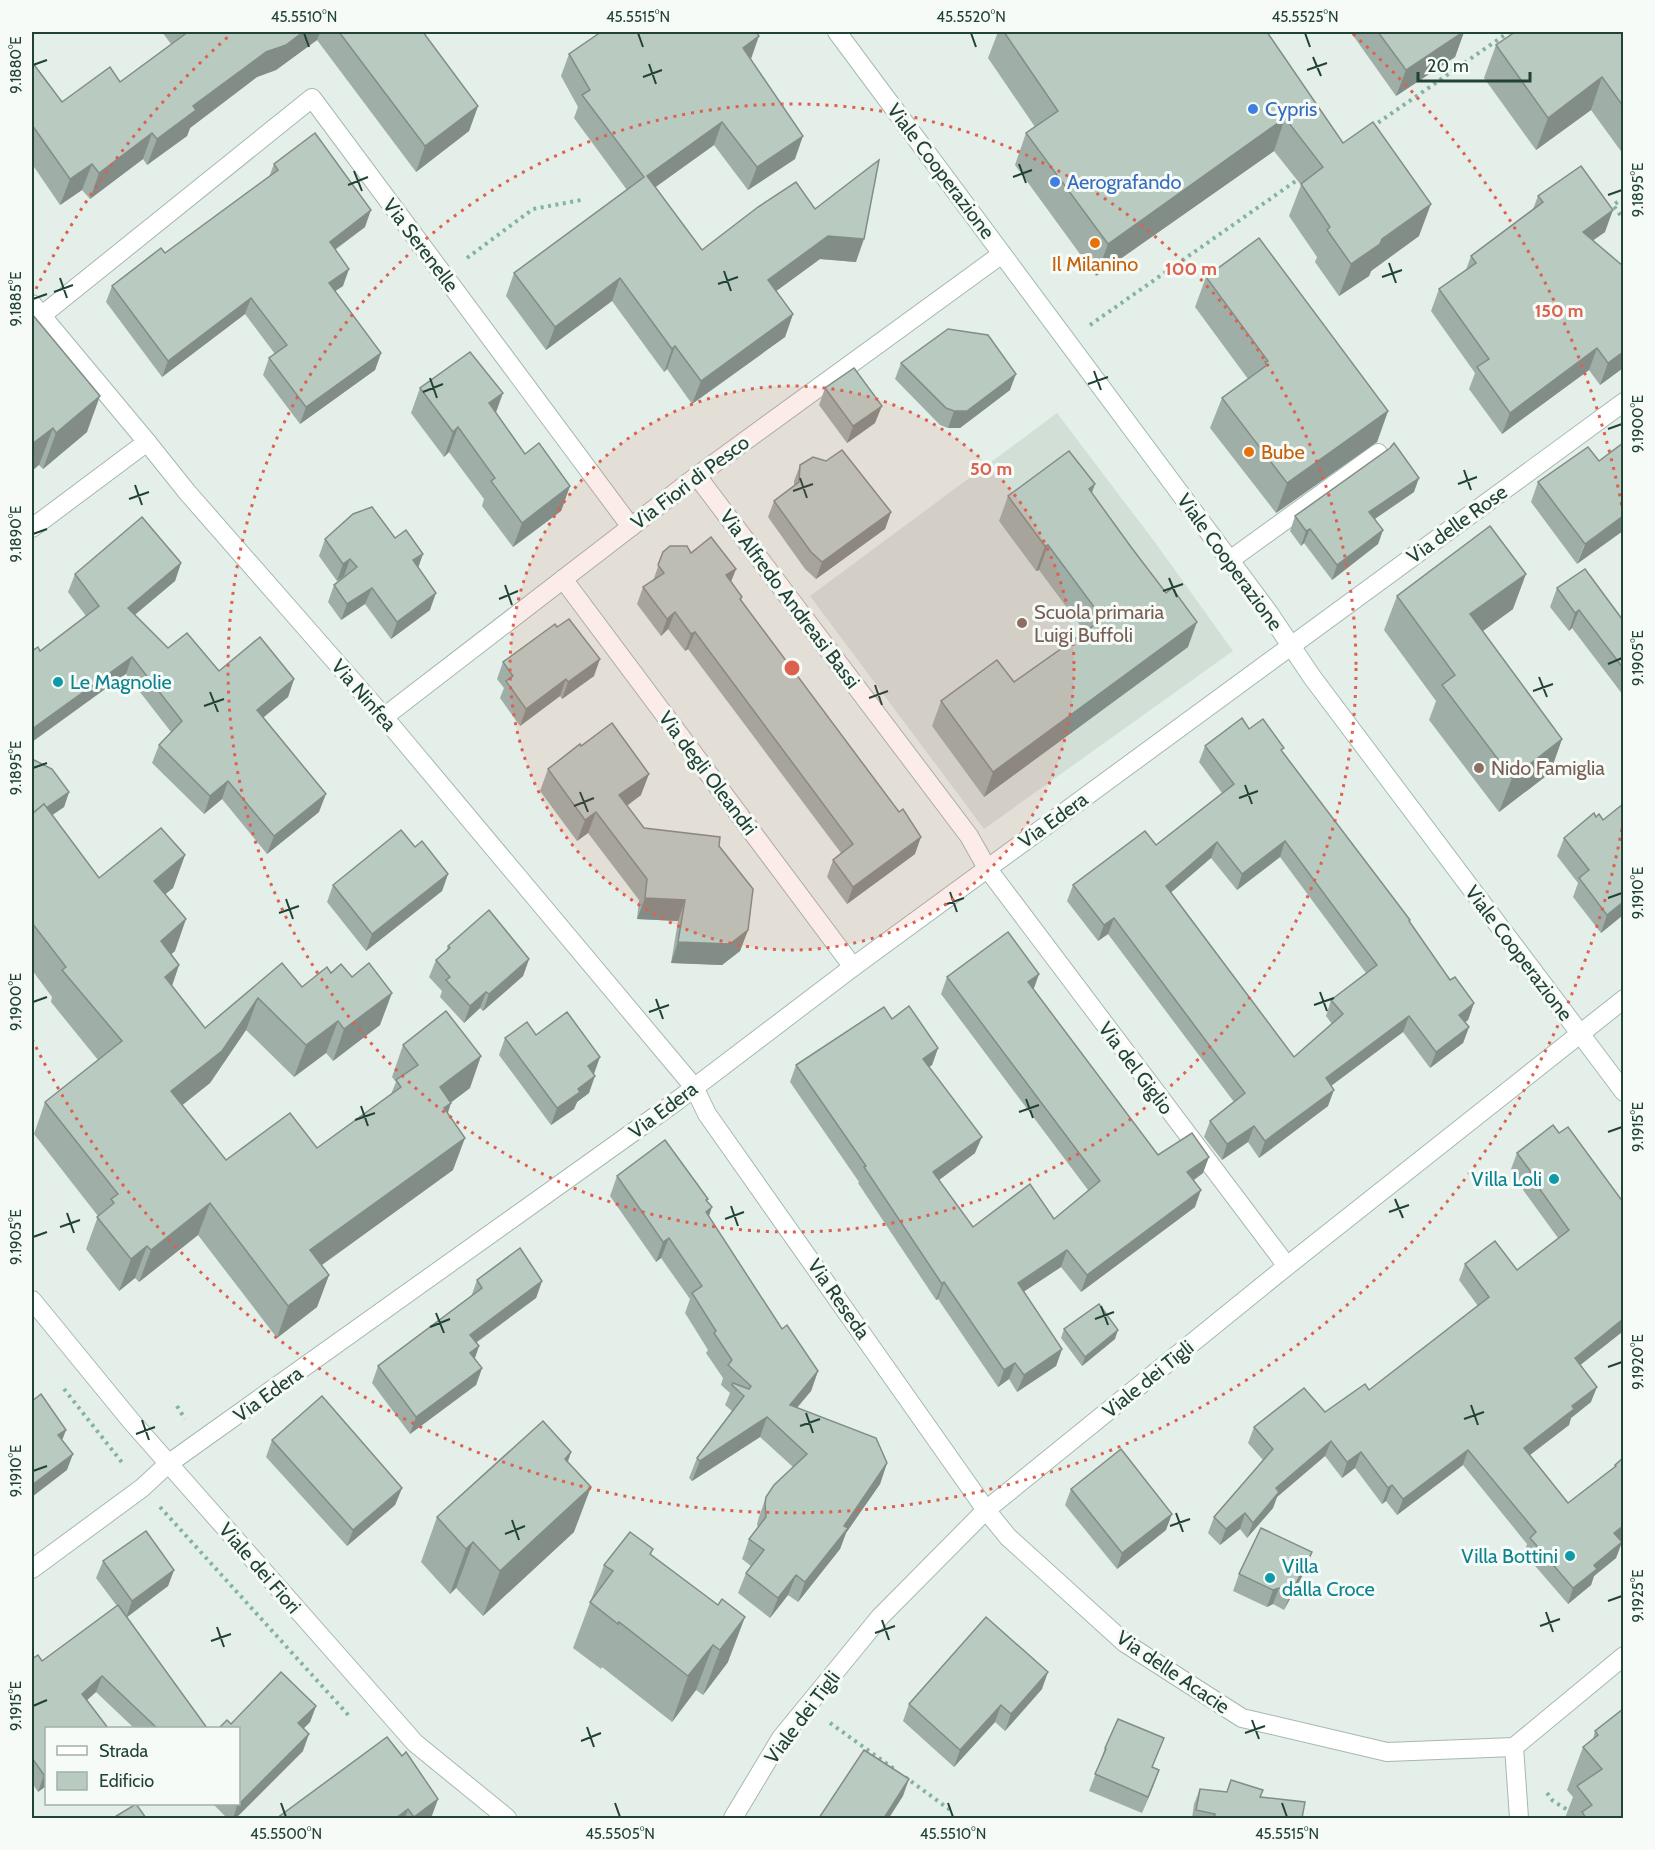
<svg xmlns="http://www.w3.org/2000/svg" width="1655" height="1850" font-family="Cabin,sans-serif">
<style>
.built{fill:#d2dfd7}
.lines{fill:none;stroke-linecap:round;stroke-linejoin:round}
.lane-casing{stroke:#a6b8af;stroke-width:20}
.street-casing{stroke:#a6b8af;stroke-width:20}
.secondary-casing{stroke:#a2bcaf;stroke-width:20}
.path{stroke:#82b59e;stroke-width:4;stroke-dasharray:3 4.5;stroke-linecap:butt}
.lane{stroke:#fff;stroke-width:18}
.street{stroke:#fff;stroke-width:18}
.secondary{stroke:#fff;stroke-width:18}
.wall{fill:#9faea6;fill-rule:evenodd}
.shaded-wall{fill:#828d87}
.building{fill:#b9cac1;stroke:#828d87;stroke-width:1.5;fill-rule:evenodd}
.ticks{fill:none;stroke:#214335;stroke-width:2}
.ring{fill:none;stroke:#dd614f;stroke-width:3;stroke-dasharray:3 6}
.shop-dot{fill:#3f7fe0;stroke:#f6fbf7;stroke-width:2}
.food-dot{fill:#e8710a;stroke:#f6fbf7;stroke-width:2}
.education-dot{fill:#8d6e63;stroke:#f6fbf7;stroke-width:2}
.culture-dot{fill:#0f9aa8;stroke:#f6fbf7;stroke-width:2}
.labels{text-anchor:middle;stroke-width:6;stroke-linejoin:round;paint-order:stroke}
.shop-label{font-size:20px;fill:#366cbe;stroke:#f6fbf7;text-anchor:start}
.street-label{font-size:20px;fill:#214335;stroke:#f6fbf7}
.food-label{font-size:20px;fill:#c56008;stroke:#f6fbf7}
.education-label{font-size:20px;fill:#785e54;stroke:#f6fbf7;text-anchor:start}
.culture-label{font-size:20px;fill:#0d838f;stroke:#f6fbf7;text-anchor:start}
.centre{fill:#dd614f;stroke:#f6fbf7;stroke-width:3}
.ring-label{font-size:18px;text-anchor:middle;font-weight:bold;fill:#dd614f;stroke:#f6fbf7;stroke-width:6;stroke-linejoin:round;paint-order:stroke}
.neatline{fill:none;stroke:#214335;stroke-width:2}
.ticks-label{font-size:15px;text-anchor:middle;fill:#214335}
</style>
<rect width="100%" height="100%" fill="#e4efe9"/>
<polygon class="built" points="1057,413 1157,545 1233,651 984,829 810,596"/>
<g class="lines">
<defs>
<polyline id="lane" points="1230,560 1378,453"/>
<g id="street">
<polyline points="32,304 147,442 187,492 384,717 694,1087 707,1114 986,1510 1008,1537 1125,1643 1242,1718 1387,1752 1514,1747 1624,1656"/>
<polyline points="41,316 312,98 631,527"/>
<polyline points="697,476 969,836 987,868 1287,1266"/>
<polyline points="32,528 147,442"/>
<polyline points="563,579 853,967"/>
<polyline points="384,717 697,476 1002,254"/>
<polyline points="32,1300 131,1421 415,1743 507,1818"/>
<polyline points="32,1569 142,1488 168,1464 674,1103 853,967 1624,402"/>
<polyline points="1514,1747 1519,1818"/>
<polyline points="733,1818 781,1738 880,1617 986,1510 1287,1266 1624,999"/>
</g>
<polyline id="secondary" points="837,32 1269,613 1312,677 1624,1092"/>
</defs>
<use href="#lane" class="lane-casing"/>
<use href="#street" class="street-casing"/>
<use href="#secondary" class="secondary-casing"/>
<g class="path">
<polyline points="1372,127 1509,32"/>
<polyline points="1624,198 1613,205 1624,220"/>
<polyline points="467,258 533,209 581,200"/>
<polyline points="1090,325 1300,178"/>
<polyline points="64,1389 124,1465"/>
<polyline points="177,1406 185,1419"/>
<polyline points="160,1507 351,1718"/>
<polyline points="830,1723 897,1771"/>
<polyline points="905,1777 953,1812"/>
<polyline points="1547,1793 1553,1801 1571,1812"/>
</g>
<use href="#lane" class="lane"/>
<use href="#street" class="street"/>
<use href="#secondary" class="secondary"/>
</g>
<g class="wall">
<polygon points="162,32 423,32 478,106 469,131 416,172 317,40 276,70 257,77 190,128 187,136 147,165 143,159 90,199 82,190 60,205 32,164 32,62 62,102 120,82 171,44"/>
<polygon points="998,32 1267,32 1343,143 1419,236 1371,271 1369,276 1339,296 1315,262 1317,257 1289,216 1301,185 1274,151 1096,276 1015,165 1026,133 1035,127 988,58"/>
<polygon points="1352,32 1464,32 1455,57 1396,96 1352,34"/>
<polygon points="1623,32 1623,154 1591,110 1536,150 1484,78 1496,45"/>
<polygon points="569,54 751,59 795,159 748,190 714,145 655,187 702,250 815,209 856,262 820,259 776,291 793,314 785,337 692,404 667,369 664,372 612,301 546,350 506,296 514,273 627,190 574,118 578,107 561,76"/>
<polygon points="274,164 365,227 335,250 343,286 335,291 381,353 375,370 300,424 263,375 269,358 275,354 245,314 162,377 106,302 112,286 165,253 269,177"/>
<polygon points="1538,196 1605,232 1593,240 1623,368 1600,385 1589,370 1502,434 1469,389 1475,373 1431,311 1439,289 1466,270 1471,256 1533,209"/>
<polygon points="1206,277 1388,411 1377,442 1276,513 1210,428 1222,398 1248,379 1195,307"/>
<polygon points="32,314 87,432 43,469 39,465"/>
<polygon points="901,363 1010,390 960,428 948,428 940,425 895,379"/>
<polygon points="420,388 495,413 525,454 570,486 561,511 513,547 482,506 484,499 449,452 444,457 411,413"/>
<polygon points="825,388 875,423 847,443 819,405"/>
<polygon points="1623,443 1577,564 1531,502 1538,482 1599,461"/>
<polygon points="826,461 891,512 885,529 816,579 805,569 768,517 774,501 794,486 794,481 800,465"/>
<polygon points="1095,484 1091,493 1188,647 984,797 932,726 941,701 1014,682 1085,632 1039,570 1036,571 999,521 1008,496"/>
<polygon points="1414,492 1375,519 1383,530 1378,544 1332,580 1304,543 1301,546 1290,531 1295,516"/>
<polygon points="325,539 418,567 430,610 391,639 365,604 341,620 328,602 334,585 345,577 337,581 319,556"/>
<polygon points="663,552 691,553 736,569 731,582 742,597 741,600 915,854 847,904 827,877 833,860 841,853 688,649 685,651 668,629 661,636 637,604 643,587 653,581"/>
<polygon points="181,563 175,581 135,615 168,648 219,671 294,679 288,697 263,718 319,812 267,854 222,799 204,814 152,763 159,745 171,732 126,674 40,651 86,616 68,592 75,574"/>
<polygon points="1557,588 1622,619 1623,618 1623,695 1572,628 1569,631 1550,607"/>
<polygon points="1397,596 1513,609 1483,631 1562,739 1550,773 1499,812 1429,720 1436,701 1384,630"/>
<polygon points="503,662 594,676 562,699 560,696 520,726 500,698 504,688 497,679"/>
<path d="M1249 729 1283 752 1410 922 1450 980 1474 1003 1468 1020 1465 1022 1469 1027 1463 1043 1430 1068 1403 1032 1331 1086 1328 1106 1259 1158 1248 1142 1222 1160 1204 1137 1210 1121 1234 1102 1108 934 1098 941 1067 901 1073 885 1156 845 1222 793 1199 762 1205 746ZM1280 857 1366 973 1331 1000 1326 1016 1332 1024 1294 1057 1171 892 1211 858 1237 890Z"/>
<polygon points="32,759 69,792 64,807 52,815 99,878 185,855 173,888 165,894 175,951 171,954 179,965 172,986 205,1028 282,963 302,987 380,1025 333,1061 326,1053 294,1077 246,1030 210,1083 182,1105 226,1160 317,1148 391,1094 396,1082 392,1077 403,1045 470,1088 451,1102 448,1113 453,1170 322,1265 329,1275 317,1307 277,1338 198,1235 139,1282 135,1278 119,1291 86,1249 98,1216 34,1134 45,1102 98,1060 51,1002 52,997 32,970"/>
<polygon points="548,769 641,795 627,806 644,828 719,846 748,930 740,951 722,965 671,963 678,921 637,919 639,900 588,833 577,841 540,791"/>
<polygon points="1596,817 1623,915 1601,933 1573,897 1578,883 1557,856 1564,838"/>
<polygon points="415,847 448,874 442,891 366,951 327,902 333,885"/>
<polygon points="448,946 529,959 523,976 483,1011 480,1008 464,1023 440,997 442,991 429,977 436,960 446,951"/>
<polygon points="1039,974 1033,989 1158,1155 1203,1173 1194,1180 1195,1207 1081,1292 1061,1267 1023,1292 1062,1349 1056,1366 1017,1392 1009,1379 998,1387 938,1299 936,1300 858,1183 859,1182 790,1082 796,1065 892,1019 938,1048 932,1065 929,1067 975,1153 939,1180 973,1227 1054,1219 1088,1190 941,994 947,977"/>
<polygon points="536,1035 594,1074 589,1093 577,1102 574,1109 551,1125 499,1055 505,1038"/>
<polygon points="1559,1133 1623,1202 1623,1334 1622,1332 1580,1365 1591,1402 1571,1418 1569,1425 1530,1455 1568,1503 1614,1468 1615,1465 1623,1458 1620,1540 1622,1542 1616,1558 1594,1576 1591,1585 1568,1604 1524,1553 1527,1544 1463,1465 1397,1515 1386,1501 1382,1504 1355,1468 1342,1478 1325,1456 1277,1497 1273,1508 1247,1538 1240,1529 1220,1545 1208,1533 1214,1517 1263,1460 1248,1443 1254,1427 1325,1412 1369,1390 1478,1306 1459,1280 1465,1264 1517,1270 1558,1238 1523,1190 1524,1187 1511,1169 1517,1153"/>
<polygon points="617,1176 707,1201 709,1217 782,1329 818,1371 811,1391 797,1408 887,1463 880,1484 846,1533 840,1549 798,1602 788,1595 770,1618 738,1593 746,1573 751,1566 742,1559 749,1539 758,1528 757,1524 759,1517 766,1497 793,1467 760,1437 692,1481 689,1478 697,1458 732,1411 725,1405 730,1393 721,1385 723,1378 706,1353 708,1350 685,1313 690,1299 661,1258 656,1262 610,1196"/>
<polygon points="477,1280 542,1281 536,1298 476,1343 479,1346 475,1358 482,1368 476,1385 410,1434 372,1383 378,1366 471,1297"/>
<polygon points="1064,1329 1115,1339 1082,1366 1061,1338"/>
<polygon points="272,1440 402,1488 395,1505 347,1546 266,1457"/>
<polygon points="571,1452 568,1462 574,1532 483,1616 456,1588 450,1594 421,1562 437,1517"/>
<polygon points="1071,1489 1166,1530 1117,1569 1065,1505"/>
<polygon points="651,1555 718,1605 728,1662 703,1695 696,1690 672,1722 602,1667 601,1669 573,1648 604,1565"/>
<polygon points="103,1561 174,1570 168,1586 126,1617 207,1728 134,1728 96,1692 87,1700 46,1728 46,1786 38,1792 32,1783 32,1659 42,1661 117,1606 96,1578"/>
<polygon points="1306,1569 1284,1610 1273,1604 1267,1607 1233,1591 1239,1574"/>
<polygon points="1042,1689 1005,1731 995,1722 954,1767 903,1721 909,1704"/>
<polygon points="316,1706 310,1722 303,1729 303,1751 236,1818 227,1818 212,1803 238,1803 231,1724"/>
<polygon points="1623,1709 1623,1818 1565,1818 1573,1797 1567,1790 1583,1747 1593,1739 1595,1731"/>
<polygon points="1105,1748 1159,1770 1142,1813 1089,1791 1099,1765"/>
<polygon points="402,1756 438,1799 431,1818 277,1818"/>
<polygon points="1200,1789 1260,1797 1302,1818 1192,1818 1194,1804"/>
</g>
<g class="shaded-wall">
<polygon points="303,32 320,32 317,40 276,70 257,77 190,128 187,136 147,165 157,139 193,106 266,52"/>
<polygon points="1463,32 1464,32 1455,57 1396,96 1406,70"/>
<polygon points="759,36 751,59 743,48"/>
<polygon points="1602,77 1591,110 1536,150 1548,118"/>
<polygon points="478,106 469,131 416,172 425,146"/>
<polygon points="1285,118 1274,151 1096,276 1108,244"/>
<polygon points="722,122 714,145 639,199 647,176"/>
<polygon points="152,133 143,159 90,199 99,173"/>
<polygon points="803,136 795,159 748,190 757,167"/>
<polygon points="92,164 82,190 60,205 70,179"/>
<polygon points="1431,204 1419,236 1371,271 1369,276 1339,296 1351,264 1382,239"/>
<polygon points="371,210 365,227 323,258 330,242"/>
<polygon points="1613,210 1605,232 1575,253 1583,232"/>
<polygon points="828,236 864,239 856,262 820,259 760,303 768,280"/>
<polygon points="349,269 343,286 323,299 329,283"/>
<polygon points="620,278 612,301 546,350 555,327"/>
<polygon points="251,298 245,314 162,377 168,361"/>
<polygon points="793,314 785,337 692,404 701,381"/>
<polygon points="675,346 667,369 664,372 672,349"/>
<polygon points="1597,348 1589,370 1502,434 1510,413"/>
<polygon points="1623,352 1623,368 1600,385 1608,363"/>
<polygon points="381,353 375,370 300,424 306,407"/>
<polygon points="1016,374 1010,390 960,428 948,428 954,411"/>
<polygon points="503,393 494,418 489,403"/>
<polygon points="100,396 87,432 43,469 56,433"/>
<polygon points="882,406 875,423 847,443 853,426"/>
<polygon points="1388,411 1377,442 1276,513 1287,483"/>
<polygon points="458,427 449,452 444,457 453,432"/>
<polygon points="53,428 39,465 32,471 32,444"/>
<polygon points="1419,478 1414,492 1364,526 1369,512"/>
<polygon points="1095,484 1086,509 1089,489"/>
<polygon points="570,486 561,511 513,547 522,523"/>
<polygon points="891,512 885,529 816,579 822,562"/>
<polygon points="1623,516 1623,531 1577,564 1585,544"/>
<polygon points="1310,529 1304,543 1301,546 1306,531"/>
<polygon points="1383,530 1378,544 1332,580 1337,565"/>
<polygon points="1048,545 1039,570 1036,571 1045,546"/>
<polygon points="423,554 417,571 413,560"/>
<polygon points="350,559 344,576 337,581 343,564"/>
<polygon points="181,563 175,581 121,626 128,608"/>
<polygon points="736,569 729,586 726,575"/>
<polygon points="1526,574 1513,609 1458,649 1470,614"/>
<polygon points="372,588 365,604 341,620 347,604"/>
<polygon points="436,593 430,610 391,639 397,622"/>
<polygon points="1579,610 1572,628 1569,631 1575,613"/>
<polygon points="675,612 668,629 661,636 667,619"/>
<polygon points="1197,622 1188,647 984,797 993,772"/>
<polygon points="695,632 688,649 685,651 691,634"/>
<polygon points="132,657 126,674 32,742 32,729"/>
<polygon points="600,659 594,676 562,699 568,682"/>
<polygon points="294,679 288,697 250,728 257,710"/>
<polygon points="566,679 560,696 520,726 526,709"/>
<polygon points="1562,739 1550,773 1499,812 1512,778"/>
<polygon points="649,774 641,795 611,817 619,795"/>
<polygon points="228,781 222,799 204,814 210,796"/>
<polygon points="69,792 64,807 32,829 32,818"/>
<polygon points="326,794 319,812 267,854 274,836"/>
<polygon points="596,812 588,833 577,841 585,820"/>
<polygon points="921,837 915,854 847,904 853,887"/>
<polygon points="1285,841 1280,857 1237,890 1242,874"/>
<polygon points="1217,842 1211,858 1160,902 1166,886"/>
<polygon points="185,855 173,888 142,913 154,881"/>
<polygon points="448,874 442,891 366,951 372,934"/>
<polygon points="645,898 685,900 678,921 637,919"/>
<polygon points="1623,902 1623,915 1601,933 1607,915"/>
<polygon points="1114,918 1108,934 1098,941 1104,925"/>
<polygon points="186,919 175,951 150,973 161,941"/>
<polygon points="748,930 740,951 722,965 671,963 678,942"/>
<polygon points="529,959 523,976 483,1011 489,994"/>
<polygon points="179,965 168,997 165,977"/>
<polygon points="1039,974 1033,991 1028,982"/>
<polygon points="486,992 480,1008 464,1023 470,1006"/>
<polygon points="392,993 380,1025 333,1061 344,1029"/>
<polygon points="258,998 246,1030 210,1083 160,1123 171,1091"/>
<polygon points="1474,1003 1468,1020 1454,1031 1459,1015"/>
<polygon points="1409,1016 1403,1032 1320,1094 1326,1078"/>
<polygon points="338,1021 326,1053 294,1077 306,1045"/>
<polygon points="1469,1027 1463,1043 1430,1068 1436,1052"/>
<polygon points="938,1048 932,1065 917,1076 923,1059"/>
<polygon points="481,1056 470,1088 428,1120 440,1087"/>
<polygon points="600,1057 594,1074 588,1066"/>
<polygon points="595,1076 589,1093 577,1102 574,1109 551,1125 557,1108 578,1089"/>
<polygon points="1334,1090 1328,1106 1259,1158 1265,1141"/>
<polygon points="451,1103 440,1135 444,1108"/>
<polygon points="1254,1126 1248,1142 1222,1160 1227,1144"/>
<polygon points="982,1137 975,1153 927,1189 933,1172"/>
<polygon points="465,1138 453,1170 298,1282 310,1250"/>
<polygon points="1209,1157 1203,1173 1181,1189 1187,1172"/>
<polygon points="1201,1190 1195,1207 1081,1292 1087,1275"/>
<polygon points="210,1203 198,1235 139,1282 151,1250"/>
<polygon points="712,1207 705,1228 706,1212"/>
<polygon points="669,1238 661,1258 656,1262 663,1242"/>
<polygon points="147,1246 135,1278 119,1291 131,1259"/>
<polygon points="1067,1250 1061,1267 1011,1300 1018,1283"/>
<polygon points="329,1275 317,1307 277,1338 288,1306"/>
<polygon points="542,1281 536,1298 464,1351 470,1335"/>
<polygon points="944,1282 938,1299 936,1300 942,1284"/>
<polygon points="1623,1319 1623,1327 1622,1332 1569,1374 1575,1358"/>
<polygon points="1118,1330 1115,1339 1082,1366 1085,1357"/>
<polygon points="479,1346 473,1363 470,1353"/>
<polygon points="1062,1349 1056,1366 1017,1392 1024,1375"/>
<polygon points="1015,1363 1009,1379 998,1387 1004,1370"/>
<polygon points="482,1368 476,1385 410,1434 416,1417"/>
<polygon points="818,1371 811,1391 782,1425 790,1405"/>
<polygon points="1597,1387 1591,1402 1571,1418 1569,1425 1518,1464 1524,1448 1572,1406"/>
<polygon points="767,1417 760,1437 692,1481 700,1461"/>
<polygon points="66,1430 60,1446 58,1435"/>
<polygon points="1331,1441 1325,1456 1277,1497 1273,1508 1247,1538 1253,1523 1276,1488"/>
<polygon points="1468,1450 1463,1465 1397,1515 1403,1499"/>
<polygon points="571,1452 555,1497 565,1459"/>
<polygon points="1361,1452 1355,1468 1342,1478 1347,1462"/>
<polygon points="73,1454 67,1470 32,1497 32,1485"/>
<polygon points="887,1463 880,1484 846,1533 840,1549 798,1602 805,1582"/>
<polygon points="1392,1485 1386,1501 1382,1504 1388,1488"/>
<polygon points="591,1487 574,1532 483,1616 500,1571"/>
<polygon points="402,1488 395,1505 347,1546 353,1530"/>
<polygon points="1245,1513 1240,1529 1220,1545 1226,1529"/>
<polygon points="1172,1514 1166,1530 1117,1569 1122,1553"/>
<polygon points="1623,1526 1623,1538 1608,1549 1614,1533"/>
<polygon points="473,1542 456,1588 450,1594 466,1549"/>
<polygon points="1622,1542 1616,1558 1594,1576 1591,1585 1568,1604 1573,1588 1594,1565"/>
<polygon points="1312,1552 1306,1569 1284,1610 1291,1593"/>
<polygon points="174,1570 168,1586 126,1618 132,1601"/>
<polygon points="796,1575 788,1595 770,1618 778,1598"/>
<polygon points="1279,1588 1273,1604 1267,1607 1273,1590"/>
<polygon points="745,1617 728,1662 703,1695 720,1650"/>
<polygon points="713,1645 696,1690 672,1722 688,1676"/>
<polygon points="1048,1672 1042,1689 1005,1731 1011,1714"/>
<polygon points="102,1676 96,1692 76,1710 82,1694"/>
<polygon points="1001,1705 995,1722 954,1767 960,1750"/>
<polygon points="316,1706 310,1722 292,1740 298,1723"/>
<polygon points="309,1734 303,1751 236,1818 233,1818 237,1806"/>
<polygon points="1159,1770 1153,1787 1142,1813 1148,1797"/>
<polygon points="46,1774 46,1786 38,1792 44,1775"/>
<polygon points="909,1779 903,1796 889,1818 884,1818"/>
<polygon points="438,1799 431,1818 413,1818 414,1817"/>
<polygon points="408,1809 405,1818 396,1818"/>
</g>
<g class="building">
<polygon points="188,32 303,32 286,45 266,52 193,106 196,110 157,139 152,133 99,173 92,164 70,179 32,125 32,62 62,102 110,67 120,82"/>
<polygon points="339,32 423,32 478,106 425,146"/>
<polygon points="601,32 756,32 759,36 743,48 803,136 757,167 722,122 647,176 702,250 758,207 796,182 815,209 879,160 864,239 828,236 768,280 793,314 701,381 675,346 672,349 620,278 555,327 514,273 644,177 582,95 590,90 569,54"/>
<polygon points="1004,32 1267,32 1343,143 1373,122 1431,204 1382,239 1380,244 1351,264 1327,230 1330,227 1301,184 1323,167 1285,118 1108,244 1026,133 1058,111"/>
<polygon points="1378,32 1463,32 1406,70"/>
<polygon points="1515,32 1623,32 1623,106 1602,77 1548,118 1496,45"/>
<polygon points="315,133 371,210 330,242 349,269 329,283 381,353 306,407 269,358 287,345 251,298 168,361 112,286 161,248 165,253 278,170 274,164"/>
<polygon points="1581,166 1613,210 1583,232 1623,266 1623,352 1608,363 1597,348 1510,413 1477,367 1489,359 1439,289 1476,263 1471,256 1543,202 1538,196"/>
<polygon points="1259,238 1388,411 1287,483 1222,398 1267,365 1265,362 1268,361 1206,277"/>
<polygon points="32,314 100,396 56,433 53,428 32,444"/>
<polygon points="948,329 988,335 1016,374 967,411 954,411 946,408 901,363"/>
<polygon points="470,352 503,393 489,403 525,454 539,443 570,486 522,523 491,481 495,478 458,427 453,432 420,388"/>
<polygon points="854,368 882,406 853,426 825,388"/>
<polygon points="1394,443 1419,478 1369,512 1383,530 1337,565 1310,529 1306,531 1295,516 1390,448"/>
<polygon points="1623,443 1623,516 1585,544 1538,482 1588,447 1599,461"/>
<polygon points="842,450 891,512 822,562 811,552 774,501 799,482 800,465 813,457 826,461"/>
<polygon points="1069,451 1095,484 1089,489 1131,547 1166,593 1172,588 1197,622 993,772 941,701 997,660 1014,682 1103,619 1048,545 1045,546 1008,496"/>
<polygon points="372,507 395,538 406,530 423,554 413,560 436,593 397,622 372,588 347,604 334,585 357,567 350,559 343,564 325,539 353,514"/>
<polygon points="142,517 181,563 128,608 168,648 187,633 219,671 260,637 294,679 257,710 326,794 274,836 228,781 210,796 159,745 182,721 132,657 32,729 32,651 38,647 40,651 99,606 75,574"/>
<polygon points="1490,526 1526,574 1470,614 1562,739 1512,778 1442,685 1455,675 1397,596"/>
<polygon points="711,537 736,569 726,575 742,597 740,599 899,812 903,809 921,837 853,887 833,860 853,844 695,632 691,634 675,612 667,619 643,587 664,573 658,565 663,552 670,546 687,546 691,553"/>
<polygon points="1585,569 1622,619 1623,618 1623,668 1579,610 1575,613 1557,588"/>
<polygon points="569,619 600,659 568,682 566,679 526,709 506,681 513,676 503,662 555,624 557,627"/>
<path d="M1242 718 1249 729 1263 719 1284 748 1281 750 1410 920 1409 921 1450 980 1455 977 1474 1003 1459 1015 1469 1027 1436 1052 1409 1016 1326 1078 1334 1090 1265 1141 1254 1126 1227 1144 1210 1121 1245 1093 1114 918 1104 925 1073 885 1145 831 1156 845 1234 784 1205 746ZM1285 841 1377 965 1331 1000 1343 1014 1294 1057 1166 886 1217 842 1242 874Z"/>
<polygon points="612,723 649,774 619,795 644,828 720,837 719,846 753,889 748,930 730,944 678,942 685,900 645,898 647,879 596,812 585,820 548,769 580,744 581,746"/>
<polygon points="32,759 52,769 69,792 46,808 44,804 32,814"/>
<polygon points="44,804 99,878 161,828 185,855 154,881 186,919 161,941 179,965 165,977 205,1028 282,963 302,987 327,967 331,973 341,964 352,977 369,963 392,993 344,1029 338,1021 306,1045 258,998 222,1051 171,1091 226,1160 290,1113 317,1148 401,1087 396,1080 418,1065 403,1045 446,1011 481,1056 440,1087 451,1103 444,1108 465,1138 310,1250 329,1275 288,1306 210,1203 151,1250 147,1246 131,1259 97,1217 114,1203 111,1199 118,1194 45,1102 122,1041 62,970 66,967 32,923 32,814"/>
<polygon points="1623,804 1623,902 1607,915 1579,878 1589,870 1564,838 1594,813 1596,817 1599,814 1603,820"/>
<polygon points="401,830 415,847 422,841 448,874 372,934 333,885"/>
<polygon points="489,910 529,959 489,994 486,992 470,1006 446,980 450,977 436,960 450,948 448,946"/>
<polygon points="1008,932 1039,974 1028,982 1158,1155 1192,1133 1209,1157 1187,1172 1201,1190 1087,1275 1067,1250 1018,1283 1062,1349 1024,1375 1015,1363 1004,1370 944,1282 942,1284 864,1167 866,1166 796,1065 884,1007 892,1019 909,1006 938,1048 923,1059 982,1137 933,1172 973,1227 1030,1184 1054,1219 1100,1181 947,977"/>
<polygon points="567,1012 600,1057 588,1066 595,1076 578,1089 580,1092 557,1108 505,1038 527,1022 536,1035"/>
<polygon points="1553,1125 1559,1133 1568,1127 1623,1202 1623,1319 1575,1358 1597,1387 1572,1406 1574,1409 1524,1448 1568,1503 1616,1466 1615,1465 1623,1458 1623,1526 1614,1533 1622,1542 1594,1565 1597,1569 1573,1588 1530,1538 1536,1532 1468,1450 1403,1499 1392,1485 1388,1488 1361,1452 1347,1462 1331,1441 1276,1488 1279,1492 1253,1523 1245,1513 1226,1529 1214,1517 1273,1449 1254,1427 1304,1388 1325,1412 1365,1384 1369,1390 1489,1297 1465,1264 1495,1241 1517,1270 1569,1230 1529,1174 1531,1172 1517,1153"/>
<polygon points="665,1140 708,1199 706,1200 712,1207 706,1212 782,1329 787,1325 818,1371 790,1405 876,1438 887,1463 844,1526 848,1528 805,1582 796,1575 778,1598 746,1573 764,1550 749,1539 766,1517 765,1504 766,1497 774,1485 807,1454 767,1417 700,1461 697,1458 744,1396 732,1385 733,1383 749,1389 751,1386 728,1365 732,1360 714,1333 716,1331 692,1293 702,1286 669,1238 663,1242 617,1176"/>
<polygon points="520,1248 542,1281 470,1335 479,1346 470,1353 482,1368 416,1417 378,1366 482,1288 477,1280"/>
<polygon points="1099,1304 1118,1330 1085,1357 1064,1329"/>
<polygon points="41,1394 66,1430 58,1435 73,1454 32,1485 32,1401"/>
<polygon points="322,1396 402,1488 353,1530 272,1440"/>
<polygon points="543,1421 571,1452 565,1459 591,1487 500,1571 473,1542 466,1549 437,1517"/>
<polygon points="1121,1449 1172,1514 1122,1553 1071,1489"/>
<polygon points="1261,1528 1312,1552 1291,1593 1279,1588 1273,1590 1239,1574"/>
<polygon points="146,1531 174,1570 132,1601 103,1561"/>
<polygon points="630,1532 653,1549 650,1554 718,1605 722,1599 745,1617 720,1650 713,1645 688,1676 619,1622 618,1624 590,1602 613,1571 604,1565"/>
<polygon points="118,1605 207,1728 157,1728 102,1676 82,1694 108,1728 46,1728 46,1774 44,1775 32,1758 32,1659 38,1655 42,1661"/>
<polygon points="986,1617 1048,1672 1011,1714 1001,1705 960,1750 909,1704"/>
<polygon points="281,1672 316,1706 298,1723 309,1734 237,1806 235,1803 238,1803 238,1728 219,1728 227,1720 231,1724"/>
<polygon points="1623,1709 1623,1818 1586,1818 1582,1812 1592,1805 1577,1786 1602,1769 1583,1747 1598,1735 1595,1731"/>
<polygon points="1118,1719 1164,1738 1152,1767 1159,1770 1148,1797 1095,1774 1106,1749 1105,1748"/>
<polygon points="387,1737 402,1756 406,1752 438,1799 414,1817 408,1809 396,1818 277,1818"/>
<polygon points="864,1750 909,1779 884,1818 819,1818"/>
<polygon points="1231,1780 1263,1790 1260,1797 1305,1802 1302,1818 1214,1818 1215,1814 1196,1810 1200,1789 1227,1792"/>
<polygon points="136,1804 146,1818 113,1818"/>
</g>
<path class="ticks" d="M304 33 309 47M638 33 643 47M971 33 976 47M1305 33 1310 47M1313 57 1321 76M649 64 656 84M33 65 47 60M1307 70 1327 63M643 77 662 70M1019 164 1026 183M354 171 362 191M1013 177 1032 170M348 185 368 177M1608 195 1622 190M1389 263 1396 283M724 271 731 291M1382 277 1402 270M60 278 67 298M718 284 738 277M54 292 73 285M33 299 47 294M1094 371 1101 390M430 378 437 398M1088 384 1108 377M423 392 443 384M1608 429 1622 424M1464 470 1471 490M800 478 807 498M1458 484 1477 477M135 485 142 505M793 491 813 484M129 499 149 492M33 534 47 529M1169 578 1177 597M505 585 512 605M1163 591 1183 584M499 599 518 591M1608 664 1622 658M1539 677 1547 697M875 685 882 705M1533 691 1553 684M210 692 218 712M869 698 888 691M204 706 224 699M33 768 47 763M1245 785 1252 804M580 792 588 812M1239 798 1258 791M574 806 594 798M950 892 957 912M1608 898 1622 893M286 899 293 919M944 905 964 898M279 913 299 906M1320 992 1327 1011M656 999 663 1019M33 1002 47 997M1314 1005 1334 998M649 1012 669 1005M1026 1099 1033 1118M361 1106 368 1126M1019 1112 1039 1105M355 1120 375 1113M1608 1132 1622 1127M1395 1199 1403 1218M731 1206 738 1226M1389 1212 1409 1205M67 1213 74 1233M725 1219 744 1212M60 1227 80 1220M33 1237 47 1232M1101 1306 1108 1325M436 1313 444 1333M1095 1319 1114 1312M430 1327 450 1319M1608 1367 1622 1362M1471 1405 1478 1425M806 1413 813 1433M1464 1419 1484 1412M142 1420 149 1440M800 1426 820 1419M136 1434 155 1427M33 1471 47 1466M1176 1513 1183 1532M512 1520 519 1540M1170 1526 1190 1519M505 1534 525 1526M1608 1601 1622 1596M1546 1612 1553 1632M882 1620 889 1640M1540 1626 1560 1619M217 1627 224 1647M875 1633 895 1626M211 1641 231 1634M33 1706 47 1700M1252 1720 1259 1739M587 1727 594 1747M1245 1733 1265 1726M581 1741 601 1733M281 1803 286 1817M615 1803 620 1817M948 1803 953 1817M1282 1803 1287 1817"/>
<circle cx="792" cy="668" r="282" fill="#dd614f" fill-opacity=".12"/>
<g class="ring">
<circle cx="792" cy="668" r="282"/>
<circle cx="792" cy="668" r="564"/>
<path d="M1622 829A846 846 0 0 1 32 1039M32 297A846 846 0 0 1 231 34M1353 34A846 846 0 0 1 1622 507"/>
</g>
<g class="shop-dot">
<circle cx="1253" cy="109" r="6"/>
<circle cx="1055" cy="182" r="6"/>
</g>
<g class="food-dot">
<circle cx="1095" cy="243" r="6"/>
<circle cx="1249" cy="452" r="6"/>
</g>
<g class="education-dot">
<circle cx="1022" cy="623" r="6"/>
<circle cx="1479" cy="768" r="6"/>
</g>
<g class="culture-dot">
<circle cx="58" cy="682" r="6"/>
<circle cx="1554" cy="1179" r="6"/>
<circle cx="1570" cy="1556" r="6"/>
<circle cx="1270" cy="1578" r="6"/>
</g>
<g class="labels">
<g class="shop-label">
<text x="1265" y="116">Cypris</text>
<text x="1067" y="189">Aerografando</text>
</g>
<g class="street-label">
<text transform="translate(941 171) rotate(53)" y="7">Viale Cooperazione</text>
<text transform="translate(421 245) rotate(53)" y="7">Via Serenelle</text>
<text transform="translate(690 482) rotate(-37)" y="7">Via Fiori di Pesco</text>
<text transform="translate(1457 524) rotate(-36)" y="7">Via delle Rose</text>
<text transform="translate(1230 562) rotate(54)" y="7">Viale Cooperazione</text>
<text transform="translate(790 599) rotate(53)" y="7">Via Alfredo Andreasi Bassi</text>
<text transform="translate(364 695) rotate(49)" y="7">Via Ninfea</text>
<text transform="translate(708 773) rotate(53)" y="7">Via degli Oleandri</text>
<text transform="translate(1053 820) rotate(-36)" y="7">Via Edera</text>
<text transform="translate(1519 953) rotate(53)" y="7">Viale Cooperazione</text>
<text transform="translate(1136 1068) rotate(53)" y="7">Via del Giglio</text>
<text transform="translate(663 1110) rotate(-37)" y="7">Via Edera</text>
<text transform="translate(839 1299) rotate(55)" y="7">Via Reseda</text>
<text transform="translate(1148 1379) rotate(-39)" y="7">Viale dei Tigli</text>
<text transform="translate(268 1394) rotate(-36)" y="7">Via Edera</text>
<text transform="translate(260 1568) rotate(49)" y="7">Viale dei Fiori</text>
<text transform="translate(1173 1672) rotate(34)" y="7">Via delle Acacie</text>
<text transform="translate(802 1717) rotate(-53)" y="7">Viale dei Tigli</text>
</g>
<g class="food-label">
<text x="1095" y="271">Il Milanino</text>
<text x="1261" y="459" text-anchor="start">Bube</text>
</g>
<g class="education-label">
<text x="1034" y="619">Scuola primaria<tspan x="1034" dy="23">Luigi Buffoli</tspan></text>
<text x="1491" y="775">Nido Famiglia</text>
</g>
<g class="culture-label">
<text x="70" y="689">Le Magnolie</text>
<text x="1542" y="1186" text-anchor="end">Villa Loli</text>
<text x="1558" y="1563" text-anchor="end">Villa Bottini</text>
<text x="1282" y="1573">Villa<tspan x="1282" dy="23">dalla Croce</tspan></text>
</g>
</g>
<circle cx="792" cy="668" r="9" class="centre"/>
<g class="ring-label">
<text x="1191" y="275">100 m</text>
<text x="1559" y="317">150 m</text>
<text x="991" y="475">50 m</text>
</g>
<rect width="1655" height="1850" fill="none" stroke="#f6fbf7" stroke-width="66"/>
<rect x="45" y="1727" width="195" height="78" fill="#f6fbf7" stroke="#a1b1a9" stroke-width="1.5"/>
<rect x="57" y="1746" width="30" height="9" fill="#ffffff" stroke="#a1b1a9" stroke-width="1.5"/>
<text x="99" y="1757" font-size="18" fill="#214335">Strada</text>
<rect x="57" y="1772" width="30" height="18" fill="#b9cac1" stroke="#a1b1a9" stroke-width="1.5"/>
<text x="99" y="1787" font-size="18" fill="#214335">Edificio</text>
<path d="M1418 72v9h112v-9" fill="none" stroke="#214335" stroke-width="3"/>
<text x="1427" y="72" font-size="18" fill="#214335" stroke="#f6fbf7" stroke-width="4.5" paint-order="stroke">20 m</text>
<rect x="33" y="33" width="1589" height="1784" class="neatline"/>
<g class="ticks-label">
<text x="304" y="22">45.5510°N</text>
<text x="638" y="22">45.5515°N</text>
<text x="971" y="22">45.5520°N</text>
<text x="1305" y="22">45.5525°N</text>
<text transform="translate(16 65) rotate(-90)" y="5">9.1880°E</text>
<text transform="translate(1638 190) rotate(-90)" y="5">9.1895°E</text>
<text transform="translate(16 299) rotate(-90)" y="5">9.1885°E</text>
<text transform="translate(1638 424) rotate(-90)" y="5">9.1900°E</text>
<text transform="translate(16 534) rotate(-90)" y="5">9.1890°E</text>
<text transform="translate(1638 658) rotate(-90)" y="5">9.1905°E</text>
<text transform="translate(16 768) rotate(-90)" y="5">9.1895°E</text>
<text transform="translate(1638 893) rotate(-90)" y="5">9.1910°E</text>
<text transform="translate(16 1002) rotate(-90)" y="5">9.1900°E</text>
<text transform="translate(1638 1127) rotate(-90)" y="5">9.1915°E</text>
<text transform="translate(16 1237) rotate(-90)" y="5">9.1905°E</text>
<text transform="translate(1638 1362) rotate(-90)" y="5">9.1920°E</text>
<text transform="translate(16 1471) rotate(-90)" y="5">9.1910°E</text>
<text transform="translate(1638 1596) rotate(-90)" y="5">9.1925°E</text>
<text transform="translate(16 1706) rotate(-90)" y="5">9.1915°E</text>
<text x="286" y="1839">45.5500°N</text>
<text x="620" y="1839">45.5505°N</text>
<text x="953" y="1839">45.5510°N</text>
<text x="1287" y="1839">45.5515°N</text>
</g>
</svg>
